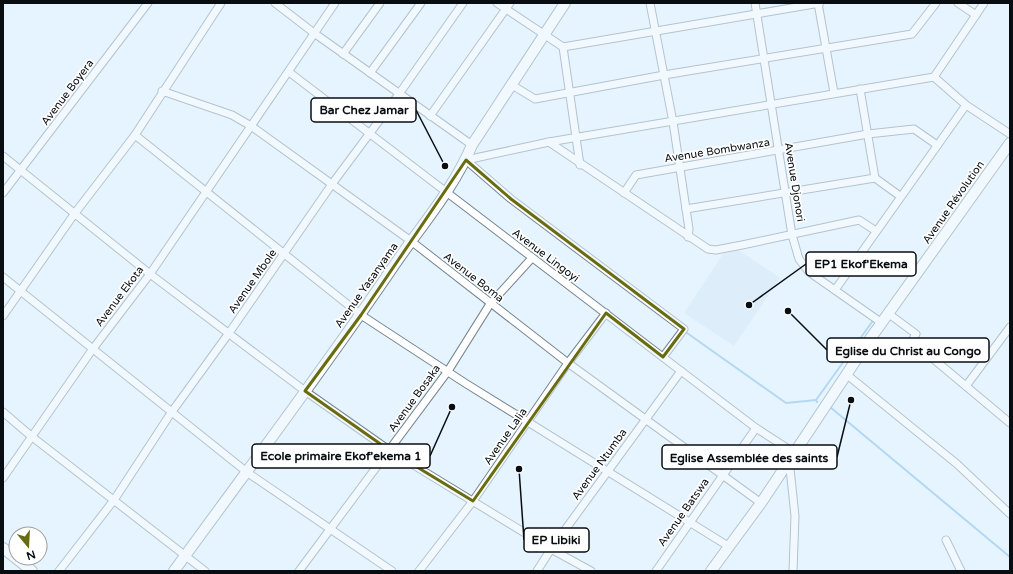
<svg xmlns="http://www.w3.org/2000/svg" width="1013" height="574" font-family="'Varela Round',sans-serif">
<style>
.built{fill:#d2e5f3}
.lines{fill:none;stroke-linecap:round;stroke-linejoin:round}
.stream{stroke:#76b7e3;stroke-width:2}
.street-casing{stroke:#778793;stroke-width:9}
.secondary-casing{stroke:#778793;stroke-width:12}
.street{stroke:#fff;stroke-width:7}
.secondary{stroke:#fff;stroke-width:10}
.marked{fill:none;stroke:#696c0e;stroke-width:3;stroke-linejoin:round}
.labels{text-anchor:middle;stroke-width:3.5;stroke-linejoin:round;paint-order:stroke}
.street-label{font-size:11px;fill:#080d12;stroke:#fff}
.leader{fill:none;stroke:#080d12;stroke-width:1.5}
.callout-dot{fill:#080d12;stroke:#fff;stroke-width:1.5}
.callout{fill:#fff;stroke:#080d12;stroke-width:1.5}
.callout-label{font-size:12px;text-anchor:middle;font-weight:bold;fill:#080d12}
</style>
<rect width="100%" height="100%" fill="#e6f4ff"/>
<polygon class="built" points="738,250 780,278 734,346 684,313 723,254"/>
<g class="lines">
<g class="stream">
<polyline points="687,333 786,403 816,400"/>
<polyline points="817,402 816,400 872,322"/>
<polyline points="830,407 1010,557"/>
</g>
<defs>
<g id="street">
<polyline points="275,3 314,33 472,145"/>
<polyline points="497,3 563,47 820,3"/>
<polyline points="650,3 673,122 689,229 688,237"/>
<polyline points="755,3 792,235 799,259 809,272 882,323"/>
<polyline points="818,3 834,93"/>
<polyline points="958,3 976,15"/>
<polyline points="563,47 580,165"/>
<polyline points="343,54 380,3"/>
<polyline points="289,72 681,371 756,428 793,452"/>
<polyline points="370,73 421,3"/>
<polyline points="934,77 966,105 1010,134"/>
<polyline points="512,85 535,99 664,75 912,34 936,3"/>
<polyline points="860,89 875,178"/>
<polyline points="162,91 232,115 251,126 411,241 568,363 761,503"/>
<polyline points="430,116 510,3"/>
<polyline points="135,135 361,315 465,383 728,546"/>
<polyline points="549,142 708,249 716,250 742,245 859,220 876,231"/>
<polyline points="3,156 150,274 305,391 389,450 551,549 591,571"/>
<polyline points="466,160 549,142 934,77 984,3"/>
<polyline points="466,160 511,199 684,329 663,357"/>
<polyline points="3,193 148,3"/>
<polyline points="624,193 636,175 868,134 914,129 937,145"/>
<polyline points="686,209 875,178 900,196"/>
<polyline points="3,277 248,473 392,571"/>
<polyline points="835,290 966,105"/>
<polyline points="889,314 916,334 912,341 1010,423"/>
<polyline points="3,316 75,213 135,135 221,3"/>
<polyline points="846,374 957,464 1010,514"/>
<polyline points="966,386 1010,327"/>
<polyline points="3,412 31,436 205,571"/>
<polyline points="789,459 795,516 793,571"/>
<polyline points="3,478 92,350 150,274 335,3"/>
<polyline points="946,540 961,571"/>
<polyline points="59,571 114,500 171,413 229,333 332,184 399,94 463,3"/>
<polyline points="299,571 448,371 490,304 532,258"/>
<polyline points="419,571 473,501 568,363 606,313"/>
<polyline points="537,571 551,549 681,371"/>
<polyline points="656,571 756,428"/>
</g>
<g id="secondary">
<polyline points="3,548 32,571"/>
<path d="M174 571C248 469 324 369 395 264 421 226 454 188 472 145L565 3"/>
<polyline points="711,571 761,503 870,339 1010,143"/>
</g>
</defs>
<use href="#street" class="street-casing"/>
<use href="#secondary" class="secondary-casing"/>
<use href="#street" class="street"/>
<use href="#secondary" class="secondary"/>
</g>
<path d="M0 0H1013V574H0ZM466 160 511 199 684 329 663 357 606 313 473 501 389 450 305 391 361 315Z" fill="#e6f4ff" fill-opacity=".55" fill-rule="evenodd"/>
<path class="marked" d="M466 160 511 199 684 329 663 357 606 313 473 501 389 450 305 391 361 315Z"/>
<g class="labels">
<g class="street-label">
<text transform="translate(67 92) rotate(-53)" y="4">Avenue Boyera</text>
<text transform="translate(717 150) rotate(-9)" y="4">Avenue Bombwanza</text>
<text transform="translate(795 182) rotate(81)" y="4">Avenue Djonori</text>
<text transform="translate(953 202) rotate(-55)" y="4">Avenue Révolution</text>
<text transform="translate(546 255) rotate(37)" y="4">Avenue Lingoyi</text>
<text transform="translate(474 277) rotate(38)" y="4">Avenue Boma</text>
<text transform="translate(252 281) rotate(-55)" y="4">Avenue Mbole</text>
<text transform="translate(366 285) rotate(-55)" y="4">Avenue Yasanyama</text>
<text transform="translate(119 296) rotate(-53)" y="4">Avenue Ekota</text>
<text transform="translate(414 398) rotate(-54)" y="4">Avenue Bosaka</text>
<text transform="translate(505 436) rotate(-55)" y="4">Avenue Lalia</text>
<text transform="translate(599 464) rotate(-54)" y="4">Avenue Ntumba</text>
<text transform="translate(683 512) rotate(-55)" y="4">Avenue Batswa</text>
</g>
</g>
<path class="leader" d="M445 166L416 110M749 305L806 264M788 311L827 350M452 407L430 456M851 400L837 457M519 469L524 540"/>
<g class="callout-dot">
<circle cx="445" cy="166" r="4"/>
<circle cx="749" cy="305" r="4"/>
<circle cx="788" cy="311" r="4"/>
<circle cx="452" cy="407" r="4"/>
<circle cx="851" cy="400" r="4"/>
<circle cx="519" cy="469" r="4"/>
</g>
<g class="callout">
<rect x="311" y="98" width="105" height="24" rx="4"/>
<rect x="806" y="252" width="110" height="24" rx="4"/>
<rect x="827" y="338" width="162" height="24" rx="4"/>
<rect x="252" y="444" width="178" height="24" rx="4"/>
<rect x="662" y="445" width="175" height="24" rx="4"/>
<rect x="524" y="528" width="65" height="24" rx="4"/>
</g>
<g class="callout-label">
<text x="364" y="114">Bar Chez Jamar</text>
<text x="861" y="268">EP1 Ekof'Ekema</text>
<text x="908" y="355">Eglise du Christ au Congo</text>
<text x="341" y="460">Ecole primaire Ekof'ekema 1</text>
<text x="749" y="462">Eglise Assemblée des saints</text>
<text x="556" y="544">EP Libiki</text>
</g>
<rect width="1013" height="574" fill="none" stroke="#080d12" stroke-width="8"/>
<g transform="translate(28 546) rotate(162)"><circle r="19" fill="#ffffff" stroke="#9c9ea0"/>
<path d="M0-3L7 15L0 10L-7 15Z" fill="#696c0e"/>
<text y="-6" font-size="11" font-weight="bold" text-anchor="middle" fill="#080d12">N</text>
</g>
</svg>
